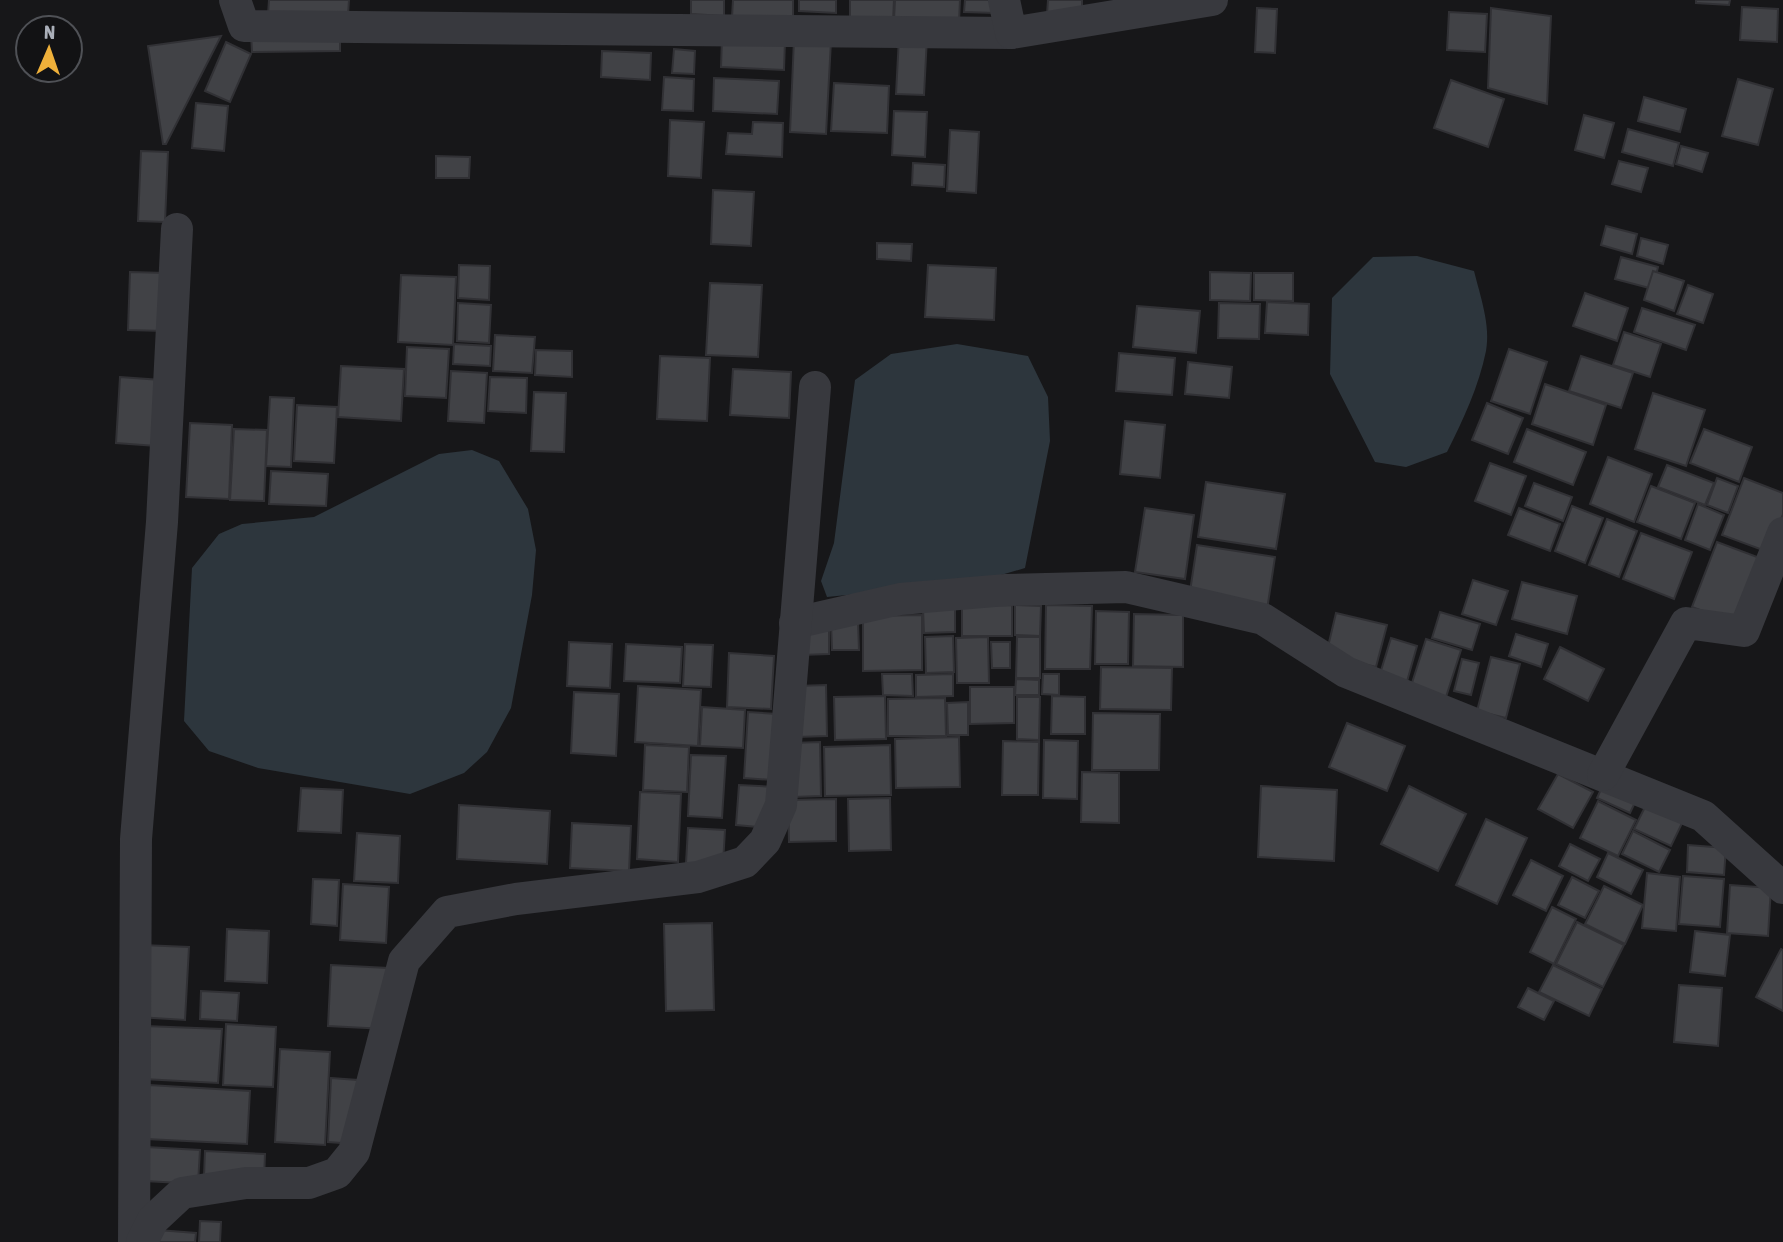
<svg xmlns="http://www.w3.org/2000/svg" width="1783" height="1242" font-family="'Asap Condensed',sans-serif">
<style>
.water{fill:#2d363d}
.building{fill:#414246;stroke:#313135;stroke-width:2}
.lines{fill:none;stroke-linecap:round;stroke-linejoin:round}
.minor{stroke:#38393e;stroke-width:32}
</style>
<rect width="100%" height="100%" fill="#171719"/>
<g class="water">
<path d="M1417 256 1474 271C1480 295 1491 326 1486 351 1479 386 1463 420 1447 452L1406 467 1375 462 1330 374 1332 298 1373 257Z"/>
<polygon points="957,344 1028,356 1048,397 1050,441 1025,568 977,582 827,597 821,581 834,543 855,380 891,354"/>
<polygon points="472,450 499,461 528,509 536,550 532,595 511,708 487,752 464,773 410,794 258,768 209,751 184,721 192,568 219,534 242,524 314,517 439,454"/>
</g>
<g class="building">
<polygon points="269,0 349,0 348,15 268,14"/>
<polygon points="691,0 724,0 724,16 691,14"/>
<polygon points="733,0 793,0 793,20 732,17"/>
<polygon points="799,0 836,0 836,13 799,11"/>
<polygon points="850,0 894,0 893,21 850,19"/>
<polygon points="895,0 960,0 959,22 894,19"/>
<polygon points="965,0 996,0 995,13 964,12"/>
<polygon points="1048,0 1082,0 1082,16 1047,14"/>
<polygon points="1696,0 1730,0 1729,5 1696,3"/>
<polygon points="1742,7 1778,9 1777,42 1740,40"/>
<polygon points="1257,8 1277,9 1275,53 1255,52"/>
<polygon points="1491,8 1551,16 1547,104 1488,88"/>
<polygon points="1449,12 1487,14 1485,52 1447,50"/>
<polygon points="340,32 340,51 252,52 251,33"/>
<polygon points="221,36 166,144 163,144 148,46"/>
<polygon points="899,37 927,37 924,95 896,94"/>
<polygon points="722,38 785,41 784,70 721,67"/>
<polygon points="794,39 831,41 826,134 790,132"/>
<polygon points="226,42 251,54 230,102 205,91"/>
<polygon points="674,49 695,51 694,74 672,73"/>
<polygon points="602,51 651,53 650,80 601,77"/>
<polygon points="664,77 694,79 693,111 662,110"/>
<polygon points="714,78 779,81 777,114 713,111"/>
<polygon points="1738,79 1773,89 1758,145 1722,136"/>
<polygon points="1451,80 1504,99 1488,147 1434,128"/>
<polygon points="834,83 889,86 887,133 831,131"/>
<polygon points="1644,97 1686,109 1680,132 1638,121"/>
<polygon points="196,103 228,106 224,151 192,148"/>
<polygon points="894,111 927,112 925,157 892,155"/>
<polygon points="1584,115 1614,123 1604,158 1575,150"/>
<polygon points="670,120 704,122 701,178 668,176"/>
<polygon points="753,122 783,123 782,157 726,154 728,133 752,134"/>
<polygon points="1628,129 1679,143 1673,166 1622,152"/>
<polygon points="950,130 979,132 976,193 947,191"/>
<polygon points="1681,146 1708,153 1702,172 1676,164"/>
<polygon points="141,151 168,152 165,222 138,221"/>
<polygon points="436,156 470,157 469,178 436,178"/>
<polygon points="1619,161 1648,168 1641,192 1612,184"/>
<polygon points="913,163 945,165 944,187 912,185"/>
<polygon points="713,190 754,192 751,246 711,244"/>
<polygon points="1606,226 1637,234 1632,254 1601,245"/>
<polygon points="1641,238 1668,245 1663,264 1637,256"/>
<polygon points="877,243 912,244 911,261 877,259"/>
<polygon points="1621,257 1658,267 1653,289 1615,279"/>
<polygon points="459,265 490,266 489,300 458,298"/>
<polygon points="928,265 996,268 994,320 925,317"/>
<polygon points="1653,271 1684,281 1674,311 1644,300"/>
<polygon points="130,272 166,273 164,331 128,330"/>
<polygon points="1210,272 1251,273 1250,301 1210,300"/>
<polygon points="1254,273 1293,273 1293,301 1254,300"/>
<polygon points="401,275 456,277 453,345 398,342"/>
<polygon points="710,283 762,285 758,357 706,355"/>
<polygon points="1688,285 1713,294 1703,323 1677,314"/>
<polygon points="1585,293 1628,308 1617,341 1573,326"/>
<polygon points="1267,302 1309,304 1308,335 1265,333"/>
<polygon points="458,303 491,305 489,343 457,341"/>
<polygon points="1219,303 1260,304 1259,339 1218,338"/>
<polygon points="1137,306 1200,311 1196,353 1133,347"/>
<polygon points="1642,308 1695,325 1686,350 1634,332"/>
<polygon points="1624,332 1661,344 1650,377 1613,365"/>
<polygon points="495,335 535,337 532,373 493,371"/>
<polygon points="454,344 491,346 490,366 453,364"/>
<polygon points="407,347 449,349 446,398 405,396"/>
<polygon points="1509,349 1547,362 1530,414 1491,401"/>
<polygon points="536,350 572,351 572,377 535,375"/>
<polygon points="1119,353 1175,358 1172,395 1116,391"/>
<polygon points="660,356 710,358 707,421 657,419"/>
<polygon points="1581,356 1633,373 1621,408 1569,391"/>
<polygon points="1188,362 1232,367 1229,398 1185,394"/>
<polygon points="341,366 404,369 401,421 338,417"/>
<polygon points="733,369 791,372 789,418 730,415"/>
<polygon points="451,371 487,373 484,423 448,421"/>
<polygon points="120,377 161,380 156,446 116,443"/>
<polygon points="490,377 527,378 526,413 488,411"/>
<polygon points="1545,384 1606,405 1593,445 1532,424"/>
<polygon points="534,392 566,393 564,452 531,451"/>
<polygon points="1653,393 1705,410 1686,466 1635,449"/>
<polygon points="270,397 294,398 291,467 266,466"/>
<polygon points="1487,403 1523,418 1508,454 1472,440"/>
<polygon points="297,405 337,407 334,463 294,461"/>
<polygon points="1125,421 1165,425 1160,478 1120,474"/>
<polygon points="190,423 232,425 229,499 186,497"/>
<polygon points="234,429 267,430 264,501 230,500"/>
<polygon points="1527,429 1586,452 1573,485 1514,462"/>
<polygon points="1704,429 1752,447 1739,482 1690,463"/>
<polygon points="1608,457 1652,474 1634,522 1590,504"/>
<polygon points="1490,463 1526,476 1511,515 1475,501"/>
<polygon points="1667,465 1714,483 1705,505 1658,487"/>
<polygon points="271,471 328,474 326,506 269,504"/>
<polygon points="1717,478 1738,486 1728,513 1707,505"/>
<polygon points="1744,478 1783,493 1783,514 1768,552 1722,535"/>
<polygon points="1206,482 1285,494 1276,549 1198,537"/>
<polygon points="1534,483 1572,497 1563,521 1525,506"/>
<polygon points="1651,486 1695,503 1681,539 1637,522"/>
<polygon points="1698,504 1724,515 1710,550 1685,540"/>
<polygon points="1572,506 1603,518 1585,563 1555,551"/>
<polygon points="1145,508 1194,515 1185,579 1135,572"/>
<polygon points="1519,508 1560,524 1550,551 1508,535"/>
<polygon points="1607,519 1637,531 1619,577 1589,565"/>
<polygon points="1641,533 1692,552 1674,599 1623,579"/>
<polygon points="1717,542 1768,561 1743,626 1692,607"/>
<polygon points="1197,545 1275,557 1267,610 1189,598"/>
<polygon points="1473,580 1508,591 1496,625 1462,614"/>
<polygon points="1522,582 1577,596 1567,634 1512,619"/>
<polygon points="1012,605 1012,636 962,636 962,606"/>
<polygon points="1015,605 1041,606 1040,636 1015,635"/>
<polygon points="1046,605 1092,606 1090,669 1045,669"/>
<polygon points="923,609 955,609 955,632 924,633"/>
<polygon points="1096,611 1129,612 1128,664 1095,664"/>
<polygon points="1440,612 1480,624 1472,650 1432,638"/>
<polygon points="1336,613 1387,625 1376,667 1326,655"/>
<polygon points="1134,614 1183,615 1183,667 1133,666"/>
<polygon points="922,615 922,670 863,671 863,616"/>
<polygon points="831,622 858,622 859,650 832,650"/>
<polygon points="829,627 829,654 801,655 800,628"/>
<polygon points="1516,634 1548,644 1541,667 1509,656"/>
<polygon points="953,636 954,672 926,673 925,637"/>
<polygon points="988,637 989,683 957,683 956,638"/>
<polygon points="1017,637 1040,637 1040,678 1016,678"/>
<polygon points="1391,638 1417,646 1406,685 1379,677"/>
<polygon points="1426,639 1461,650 1446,697 1411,686"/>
<polygon points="569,642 612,644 610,688 567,686"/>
<polygon points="991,642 1010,642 1010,668 992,668"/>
<polygon points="626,644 682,647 680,683 624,681"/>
<polygon points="685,644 713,645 711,687 683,686"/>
<polygon points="1560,647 1604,669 1588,701 1544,679"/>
<polygon points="729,653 774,656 771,709 727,707"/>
<polygon points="1491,657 1520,664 1506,718 1477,711"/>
<polygon points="1462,659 1479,663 1471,695 1454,691"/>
<polygon points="1101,667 1172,668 1171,710 1100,709"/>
<polygon points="882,674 912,674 913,696 883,695"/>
<polygon points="953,674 953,696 916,697 916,675"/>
<polygon points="1043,674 1059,674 1059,695 1042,694"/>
<polygon points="1016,679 1039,680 1039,695 1015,695"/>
<polygon points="826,685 827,736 797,737 795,686"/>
<polygon points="638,686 701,690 698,746 635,742"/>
<polygon points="970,687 1014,687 1014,723 970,724"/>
<polygon points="574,692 619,694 616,756 571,753"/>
<polygon points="885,696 886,739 835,740 834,697"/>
<polygon points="1052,696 1085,697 1085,734 1051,734"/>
<polygon points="1017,697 1040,697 1039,740 1017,739"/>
<polygon points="945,698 946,736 888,736 888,699"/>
<polygon points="968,702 968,735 948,735 947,703"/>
<polygon points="702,707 745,710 743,748 700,746"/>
<polygon points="748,712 777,714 773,780 744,778"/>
<polygon points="1093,713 1160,714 1159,770 1092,770"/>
<polygon points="1347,723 1405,746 1387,791 1329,767"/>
<polygon points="959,737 960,787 896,788 895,739"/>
<polygon points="1044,740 1078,741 1077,799 1043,798"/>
<polygon points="1003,741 1039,742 1038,795 1002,795"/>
<polygon points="820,742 821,796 793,797 791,743"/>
<polygon points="645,745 689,747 687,792 643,790"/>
<polygon points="890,745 891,795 825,796 824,747"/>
<polygon points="691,755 726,756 722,818 688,816"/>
<polygon points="1082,772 1119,773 1119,823 1081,822"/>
<polygon points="1558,774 1593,792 1573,828 1538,809"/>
<polygon points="1606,778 1639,794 1630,813 1597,798"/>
<polygon points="739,785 776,787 769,828 736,825"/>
<polygon points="1261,786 1337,790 1334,861 1258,857"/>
<polygon points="1409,786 1466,814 1438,871 1381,844"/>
<polygon points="301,788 343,790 341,833 298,831"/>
<polygon points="640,792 681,794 678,862 637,859"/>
<polygon points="890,798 891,850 849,851 848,799"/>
<polygon points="836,799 836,841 789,842 788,800"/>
<polygon points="1649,799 1685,817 1671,846 1634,829"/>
<polygon points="1598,801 1636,820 1618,856 1580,838"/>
<polygon points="459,805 550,811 547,864 457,859"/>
<polygon points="1486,819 1527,838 1497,904 1456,885"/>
<polygon points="572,823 631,826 629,871 570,868"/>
<polygon points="688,828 725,830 723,864 686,863"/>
<polygon points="1633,831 1670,850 1659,872 1622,854"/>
<polygon points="357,833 400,836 398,883 354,881"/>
<polygon points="1570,844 1600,859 1588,881 1559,866"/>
<polygon points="1688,845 1726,848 1724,875 1687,872"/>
<polygon points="1608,853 1643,870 1631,894 1597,877"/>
<polygon points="1531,860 1563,876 1546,911 1513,895"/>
<polygon points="1647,873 1680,877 1676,931 1642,928"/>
<polygon points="1683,876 1724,879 1720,927 1679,924"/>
<polygon points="1572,877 1599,891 1585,918 1558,905"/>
<polygon points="313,879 339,880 337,926 311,924"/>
<polygon points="343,884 389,887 386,943 340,940"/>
<polygon points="1730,885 1771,888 1768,936 1727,933"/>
<polygon points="1604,886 1643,905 1625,944 1585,924"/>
<polygon points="1552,907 1576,919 1554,964 1530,952"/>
<polygon points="1577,922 1624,945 1603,987 1556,964"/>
<polygon points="712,923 714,1010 666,1011 664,924"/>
<polygon points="227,929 269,931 267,983 225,981"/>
<polygon points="1695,931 1730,935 1725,976 1690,972"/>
<polygon points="142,945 189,947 185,1020 138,1017"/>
<polygon points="1781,949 1783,950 1783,1011 1756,997"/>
<polygon points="331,965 388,968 385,1029 328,1026"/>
<polygon points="1553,965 1602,989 1589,1016 1539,992"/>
<polygon points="1679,985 1722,988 1718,1046 1674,1042"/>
<polygon points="1528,988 1554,1001 1544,1020 1518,1007"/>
<polygon points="201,991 239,993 237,1021 200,1019"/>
<polygon points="226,1024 276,1027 273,1087 223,1085"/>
<polygon points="145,1026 222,1029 218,1083 143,1079"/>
<polygon points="280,1049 330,1052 325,1145 275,1142"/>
<polygon points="331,1078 358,1080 355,1144 328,1142"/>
<polygon points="149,1085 250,1091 247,1144 146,1139"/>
<polygon points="146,1147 200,1150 198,1184 145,1181"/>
<polygon points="205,1151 265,1154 264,1180 204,1176"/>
<polygon points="200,1221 221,1222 220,1242 199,1242"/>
<polygon points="158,1230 196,1233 195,1242 157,1242"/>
</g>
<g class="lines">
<g class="minor">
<polyline points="235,0 244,26 1011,33"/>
<polyline points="1004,0 1011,33 1212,0"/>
<polyline points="795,623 900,599 1006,590 1126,587 1263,619 1346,672 1703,816 1783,888"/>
<polyline points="1603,775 1686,623 1744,631 1783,533"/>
<polyline points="134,1242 136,839 162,522 177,229"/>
<polyline points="142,1242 153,1220 182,1193 246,1183 309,1183 337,1173 354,1152 404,961 447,912 516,899 698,877 745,862 765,841 781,805 815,387"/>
</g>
</g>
<g transform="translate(49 49) rotate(2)"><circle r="33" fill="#121214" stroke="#4f5156" stroke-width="2"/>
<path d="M0-5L12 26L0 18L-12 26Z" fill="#efb03a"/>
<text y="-10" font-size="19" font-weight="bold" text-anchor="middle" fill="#aaafb9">N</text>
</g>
</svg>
